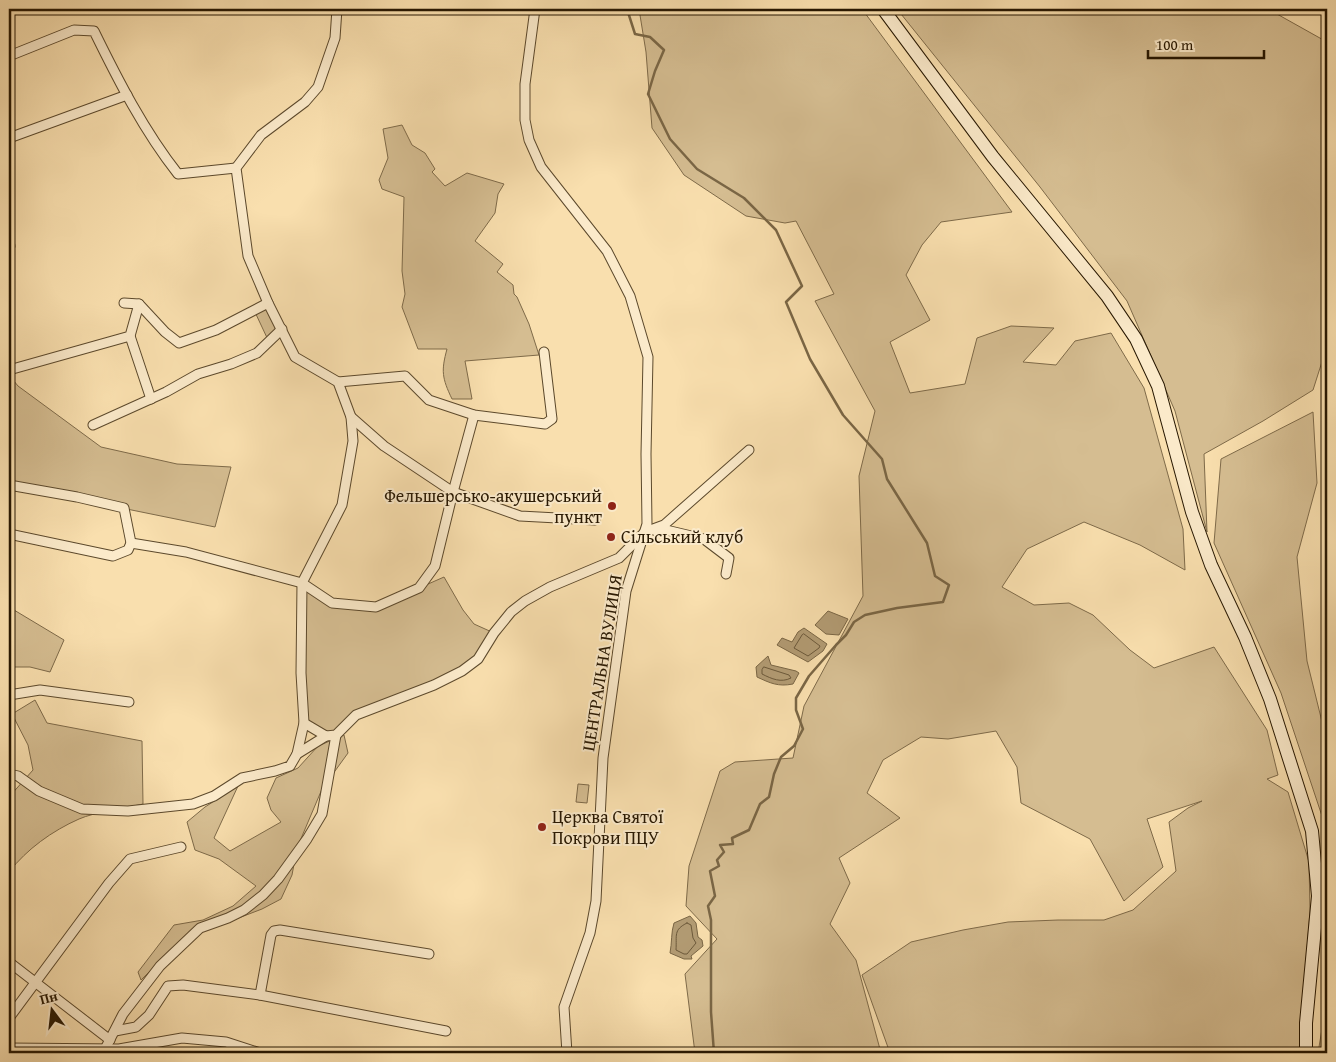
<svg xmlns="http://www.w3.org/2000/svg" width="1336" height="1062" font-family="'Gentium Book Plus',serif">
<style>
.green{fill:#d5bd91;stroke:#7e6a49}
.water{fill:#b29b73;stroke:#7a6645}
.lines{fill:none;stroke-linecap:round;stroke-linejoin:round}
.shore{stroke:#6c593a;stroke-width:1}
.stream{stroke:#7a6645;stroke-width:2.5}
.minor-casing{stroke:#5c492c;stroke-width:11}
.secondary-casing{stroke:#271701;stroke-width:14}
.minor{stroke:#fbeaca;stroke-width:9}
.secondary{stroke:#fbeaca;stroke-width:12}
.poi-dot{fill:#8f2418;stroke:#fbeaca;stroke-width:2}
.labels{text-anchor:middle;stroke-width:4;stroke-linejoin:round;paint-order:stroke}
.poi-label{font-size:18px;fill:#271701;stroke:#fbeaca;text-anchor:start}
.street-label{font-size:18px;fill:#271701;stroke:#fbeaca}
</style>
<rect width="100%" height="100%" fill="#f9dfae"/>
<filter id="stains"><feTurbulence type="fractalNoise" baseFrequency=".004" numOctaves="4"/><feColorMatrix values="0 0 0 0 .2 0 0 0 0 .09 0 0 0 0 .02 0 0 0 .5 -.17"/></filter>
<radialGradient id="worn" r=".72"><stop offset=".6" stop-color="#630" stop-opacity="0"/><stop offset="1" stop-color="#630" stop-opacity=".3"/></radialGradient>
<g class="green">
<polygon points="639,9 862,9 1012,212 941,222 922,245 906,275 930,320 890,342 910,393 965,384 977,338 1011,326 1054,328 1023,362 1056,365 1075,341 1111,333 1144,388 1183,529 1185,570 1140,545 1084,522 1027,549 1002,587 1034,605 1069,603 1093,615 1130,650 1154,668 1214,647 1267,730 1278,775 1267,779 1288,792 1309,862 1310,911 1299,1053 890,1053 862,975 911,942 963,930 1008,922 1058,920 1104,920 1133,910 1176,871 1169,822 1188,808 1202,801 1147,819 1163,867 1124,901 1090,839 1021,803 1017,767 996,731 948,739 921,737 883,760 867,793 900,818 839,858 850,883 830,924 856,960 881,1053 695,1053 685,974 717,939 686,906 689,866 720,771 735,762 793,758 804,706 863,596 859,476 875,411 815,301 834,294 796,221 785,223 746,216 684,175 652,128 646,52"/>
<polygon points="897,9 1268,9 1327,42 1327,346 1313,390 1263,421 1204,454 1207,532 1175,411 1127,301 1040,187"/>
<path d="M402 125 412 145 425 153 435 169 432 172 445 186 467 173 504 184 498 194 495 213 475 241 503 264 497 272 513 285 514 294 517 297 529 324 539 355 465 361 472 399H452C442 378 441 371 447 349H418L402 307 405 294 402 271 404 197 382 189 379 180 388 158 383 129Z"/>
<polygon points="268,303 282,329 269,342 254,310"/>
<polygon points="9,375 18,386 101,447 177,464 231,467 215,527 9,485"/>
<polygon points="1313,412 1317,483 1297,557 1307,661 1327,742 1327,831 1281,693 1214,543 1221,459"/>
<polygon points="444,577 463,610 474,624 494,633 462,671 356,715 336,735 304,723 302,583 332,603 376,607"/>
<polygon points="9,607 64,640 50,672 30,667 9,667"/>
<path d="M35 700 47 723 142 741 143 804C125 808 95 812 79 819 52 831 27 849 9 872V797L33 770 28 745 12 714Z"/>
<polygon points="344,735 348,753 322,789 297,848 292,875 281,899 262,909 215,927 187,935 141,980 138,972 174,925 203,920 233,906 256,886 219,859 195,850 187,822 205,807 238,786 214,838 230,851 281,822 271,810 267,798 276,778 298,768 318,746"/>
<polygon points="578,784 589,785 587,803 576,802"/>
<polygon points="1327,999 1327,1053 1318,1053"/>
</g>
<g class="water">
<polygon points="828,611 848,619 839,635 826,634 815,625"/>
<polygon points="804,628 827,644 823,651 808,662 777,645 782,638 792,642 798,632"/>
<path d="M768 656 771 665 796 671 799 673 793 684C778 687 770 683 757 677L756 667Z"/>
<path d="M690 916 696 923 698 937 702 940 703 946 691 956 692 959H684L670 953C672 943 671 932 674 923Z"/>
</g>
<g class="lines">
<g class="shore">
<polygon points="804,634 820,646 819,648 808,656 794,648 802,635"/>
<path d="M764 667 789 675 791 678C781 683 772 679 762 674V670Z"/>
<path d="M687 923 691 925 693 938 696 943 687 954H684L676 950C677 935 673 930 687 923Z"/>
</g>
<polyline class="stream" points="627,9 635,34 650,37 664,50 655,71 648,94 670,139 697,169 744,198 776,230 802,286 786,302 810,359 843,415 882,459 887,479 927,543 935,576 949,585 943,602 897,608 865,615 854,622 846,635 836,645 809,676 796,698 796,710 803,729 794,746 781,757 774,774 769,797 760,804 749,830 732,838 733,844 720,845 724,852 717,860 719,866 710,871 715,896 708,906 711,920 711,1012 714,1053"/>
<defs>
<g id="minor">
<polyline points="535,9 525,84 525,120 529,140 541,167 607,251 630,296 648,357 646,454 647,524 626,591 603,758 596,901 590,933 564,1007 567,1053"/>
<path d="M9 56 74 30 94 31C118 80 144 131 178 174L236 168"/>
<polyline points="9,138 127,95"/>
<polyline points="9,242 10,246"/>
<polyline points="124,303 139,304 165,332 179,343 216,330 268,303"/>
<polyline points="130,336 151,399"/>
<polyline points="9,370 130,336 139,304"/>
<polyline points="338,382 405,376 429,400 474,415 545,424 552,419 544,352"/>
<polyline points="351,417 384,446 453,492 520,516 595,520"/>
<polyline points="93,425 166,392 198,374 231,364 257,353 282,329"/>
<polyline points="9,485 77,497 124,508 131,543 128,550 113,556 9,534"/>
<polyline points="656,531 666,530 704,539 729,558 726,574"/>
<polyline points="131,543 186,552 302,583 332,603 376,607 419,588 435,566 453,492 474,415"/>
<polyline points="9,695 40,690 129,702"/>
<polyline points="304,723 326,736 336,735 356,715 434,685 462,671 478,659 494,633 511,612 525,601 550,587 619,558 645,532 664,525 749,450"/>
<polyline points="297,754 304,723 301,673 302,583 342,505 353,441 351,417 338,382 295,357 268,303 248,256 236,168 261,135 305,102 318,87 335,38 337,9"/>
<polyline points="9,774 18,776 39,791 82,809 128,811 193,804 214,796 242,778 275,771 290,766 297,754 326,736"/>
<polyline points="9,962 110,1040"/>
<polyline points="260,995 271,935 274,931 280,930 429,954"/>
<polyline points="9,1018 109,883 130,859 181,847"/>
<polyline points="115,1031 136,1027 149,1015 168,986 183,985 260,995 446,1031"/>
<polyline points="9,1048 119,1049 182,1038 226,1042 260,1053"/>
<polyline points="103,1053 123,1014 160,966 200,928 228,918 244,910 263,895 278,879 307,839 322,814 336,735"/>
</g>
<polyline id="secondary" points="883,9 993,157 1107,296 1136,339 1158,386 1192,512 1211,565 1245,637 1270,699 1312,831 1318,896 1306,1023 1306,1053"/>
</defs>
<use href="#minor" class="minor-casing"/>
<use href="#secondary" class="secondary-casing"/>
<use href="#minor" class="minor"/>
<use href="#secondary" class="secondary"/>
</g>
<g class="poi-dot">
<circle cx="612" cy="506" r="5"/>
<circle cx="611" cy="537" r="5"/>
<circle cx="542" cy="827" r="5"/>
</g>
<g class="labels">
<g class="poi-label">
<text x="602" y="502" text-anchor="end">Фельшерсько-акушерський<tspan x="602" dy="21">пункт</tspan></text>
<text x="621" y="543">Сільський клуб</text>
<text x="552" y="823">Церква Святої<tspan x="552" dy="21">Покрови ПЦУ</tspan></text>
</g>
<g class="street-label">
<text transform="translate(602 663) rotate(-81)" y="6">ЦЕНТРАЛЬНА ВУЛИЦЯ</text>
</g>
</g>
<rect width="1336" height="1062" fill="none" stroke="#f9dfae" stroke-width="30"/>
<rect x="10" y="10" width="1316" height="1042" fill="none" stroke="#271701" stroke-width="2.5"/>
<rect x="15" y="15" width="1306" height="1032" fill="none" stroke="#271701"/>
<g transform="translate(52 1010) rotate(345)" stroke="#fbeaca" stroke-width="4" paint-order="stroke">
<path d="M0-4L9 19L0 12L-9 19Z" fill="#271701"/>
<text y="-8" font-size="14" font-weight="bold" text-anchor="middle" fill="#271701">Пн</text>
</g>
<path d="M1148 50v8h116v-8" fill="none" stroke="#271701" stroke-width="2.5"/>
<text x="1156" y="50" font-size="15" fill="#271701" stroke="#fbeaca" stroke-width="4" paint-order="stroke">100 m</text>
<rect width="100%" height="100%" filter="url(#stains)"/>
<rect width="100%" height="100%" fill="url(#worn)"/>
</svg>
